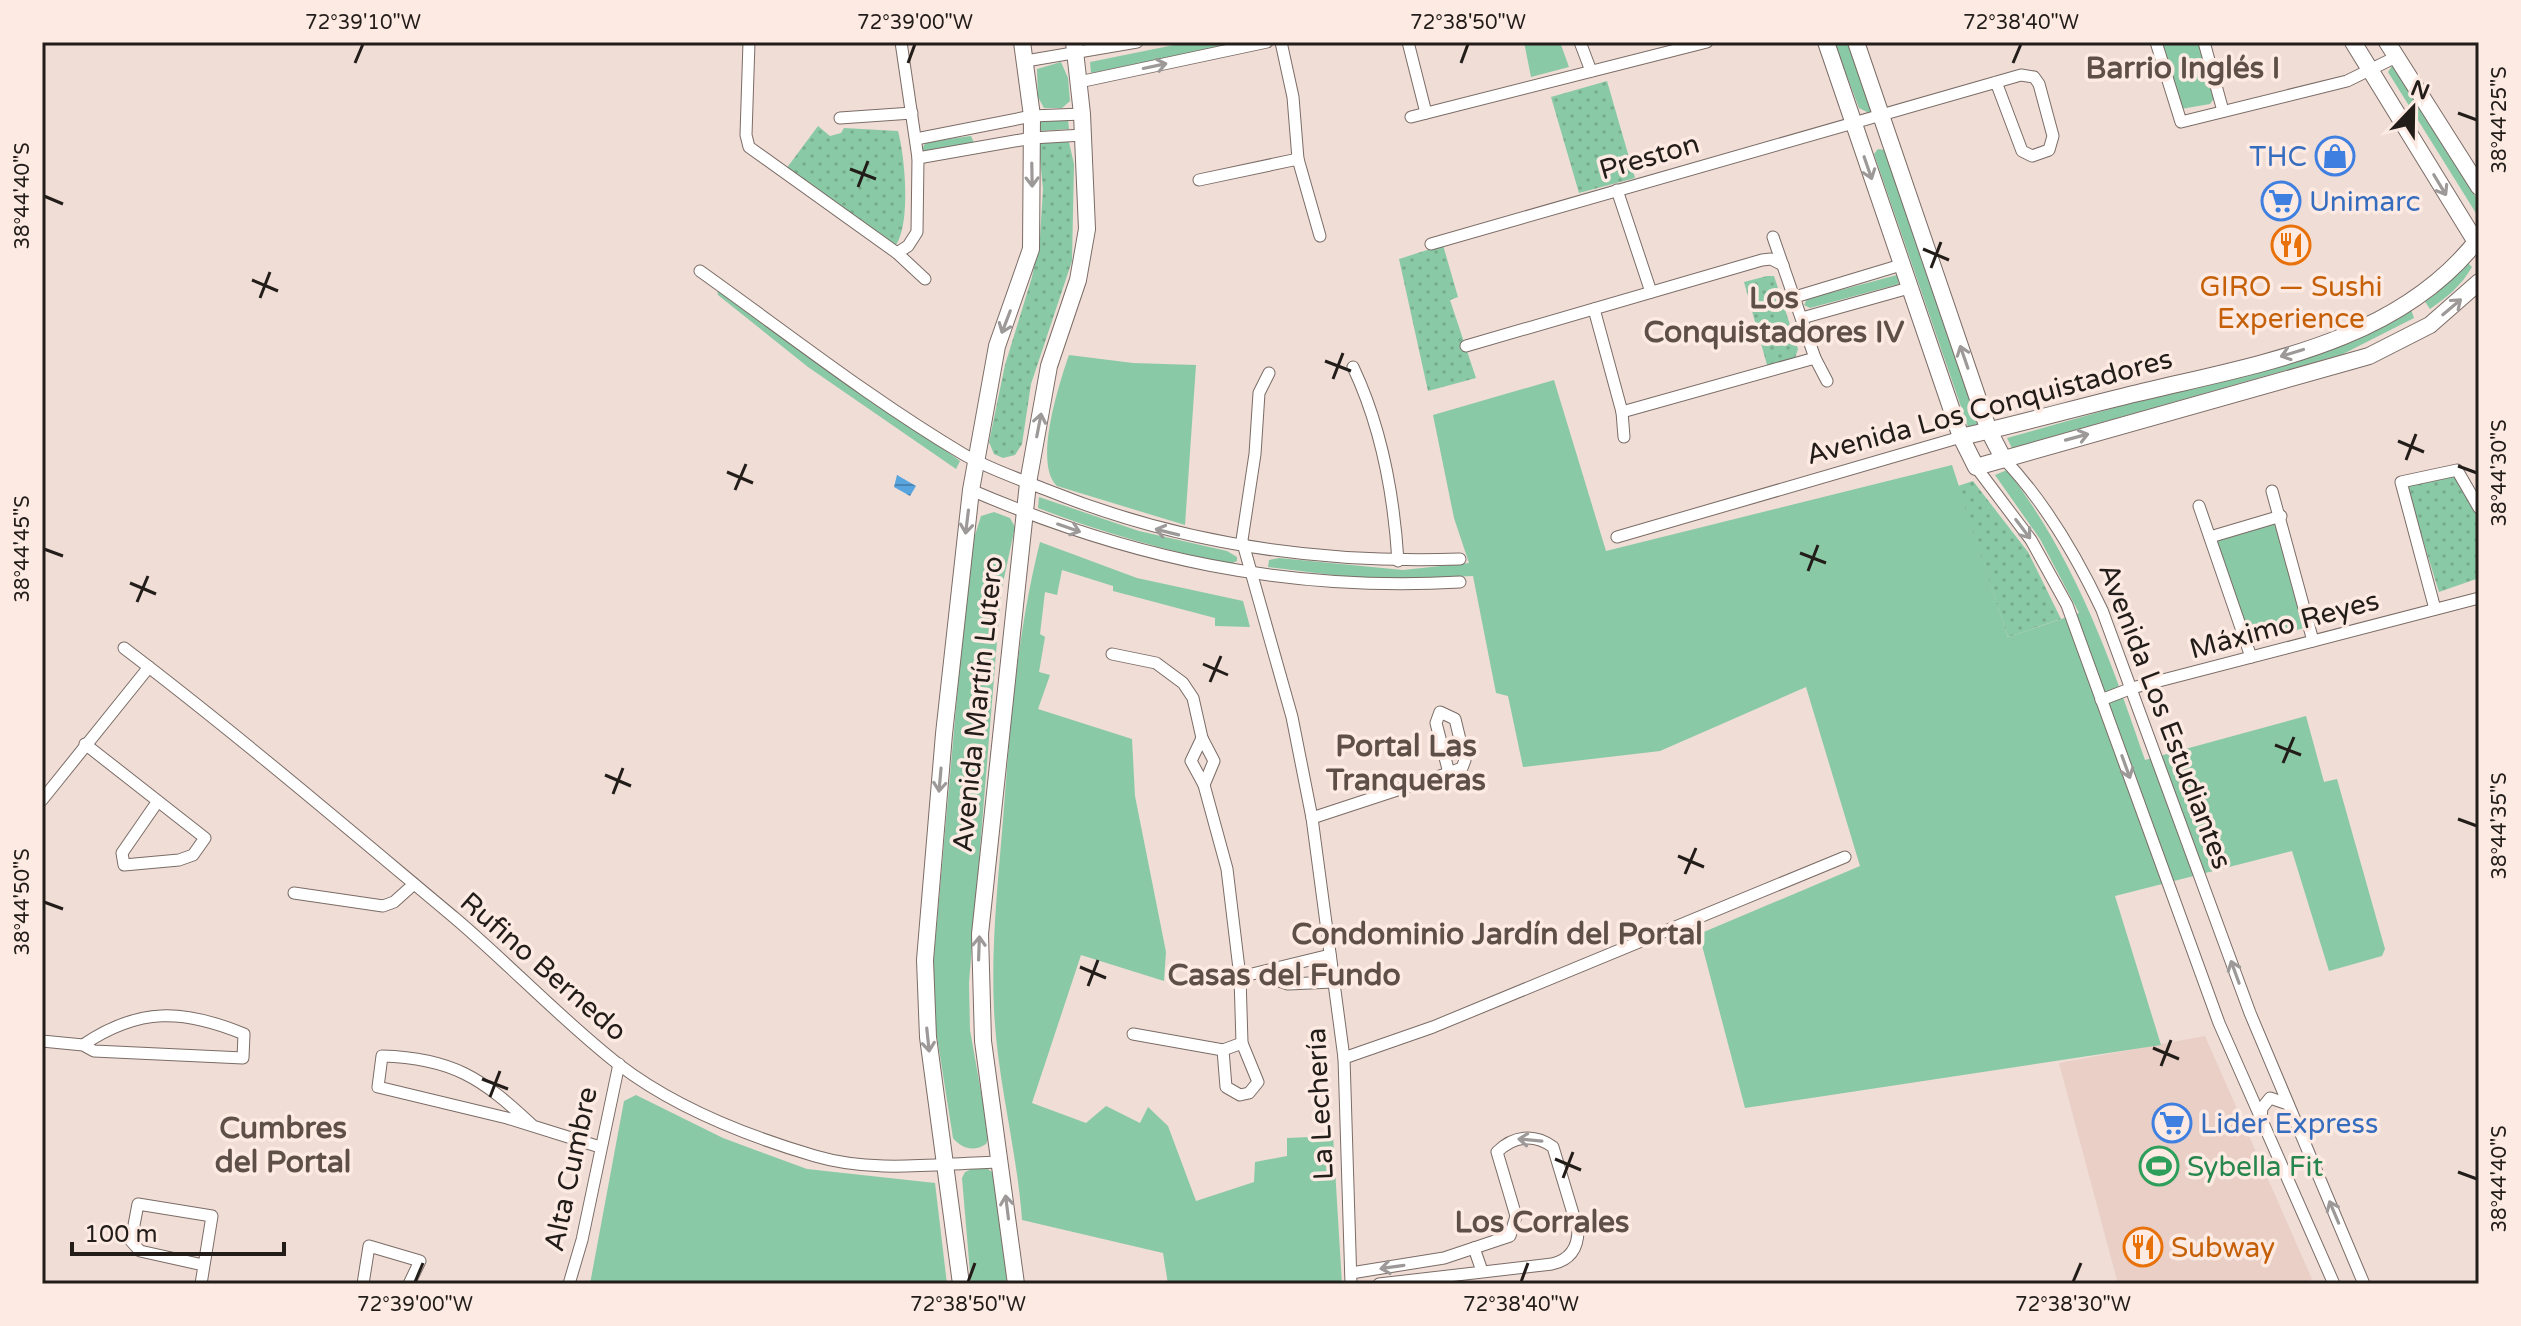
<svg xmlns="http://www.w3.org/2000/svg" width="2521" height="1326" font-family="'Varela Round',sans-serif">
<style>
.built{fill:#e9cfc5}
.grass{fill:#8ac9a5}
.park{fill:url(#park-dots)}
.water{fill:url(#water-rules)}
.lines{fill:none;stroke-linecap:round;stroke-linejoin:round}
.street-casing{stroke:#7b6c66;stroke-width:13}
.secondary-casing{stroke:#7b6c66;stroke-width:18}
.street{stroke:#fff;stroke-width:11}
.secondary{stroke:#fff;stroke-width:16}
.oneway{stroke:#9c9998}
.ticks{fill:none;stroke:#231d1a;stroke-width:3}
.labels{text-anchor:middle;stroke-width:7;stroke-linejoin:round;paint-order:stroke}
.street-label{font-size:28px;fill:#231d1a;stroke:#fceae3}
.shop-label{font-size:28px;fill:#366cbe;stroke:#fceae3;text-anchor:start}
.food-label{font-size:28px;fill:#c56008;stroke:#fceae3}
.leisure-label{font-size:28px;fill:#27864d;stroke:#fceae3;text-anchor:start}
.neighbourhood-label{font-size:30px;font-weight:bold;fill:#5e4f49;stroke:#fceae3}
.neatline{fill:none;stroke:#231d1a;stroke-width:3}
.ticks-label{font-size:20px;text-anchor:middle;fill:#231d1a}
</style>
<defs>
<pattern id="park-dots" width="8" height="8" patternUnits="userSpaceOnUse" patternTransform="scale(2)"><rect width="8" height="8" fill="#8ac9a5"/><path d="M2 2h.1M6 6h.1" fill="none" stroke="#77ac8d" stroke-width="1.8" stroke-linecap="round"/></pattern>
<pattern id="water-rules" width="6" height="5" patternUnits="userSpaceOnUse" patternTransform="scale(2)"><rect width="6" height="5" fill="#58a4df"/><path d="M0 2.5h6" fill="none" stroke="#4885b4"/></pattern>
</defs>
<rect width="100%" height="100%" fill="#efddd6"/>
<polygon class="built" points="2205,1036 2312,1279 2303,1284 2118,1284 2059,1063"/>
<g class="grass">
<polygon points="1189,42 1245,42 1091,73 1090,62"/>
<polygon points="1524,42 1560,42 1569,67 1531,77"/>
<polygon points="1834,42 1847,42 1872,111 1869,113 1859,108"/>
<polygon points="2162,42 2199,42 2215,97 2210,104 2181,109"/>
<polygon points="1061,62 1068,78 1070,101 1062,108 1044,108 1038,97 1037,69"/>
<polygon points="2392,66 2398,68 2479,202 2479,218 2388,72"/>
<polygon points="1068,120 1069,129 1039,131 1038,122"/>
<polygon points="971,136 974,143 928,153 922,149 926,142"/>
<polygon points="1878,149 1885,150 1981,423 1968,427 1874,154"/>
<path d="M2466 261 2472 267C2461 286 2447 297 2430 309L2424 300 2449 280Z"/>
<polygon points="1897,275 1899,284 1810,308 1804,305 1807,299"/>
<polygon points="716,284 960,461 956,469 808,367 718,295"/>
<polygon points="2411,309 2414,318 2343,354 2012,448 2007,438 2337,345"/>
<path d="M1069 355 1133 363 1196 365 1185 525 1057 486C1033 464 1059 384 1069 355Z"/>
<path d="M1554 380 1606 551 1952 465 2008 637 2079 613 2040 539 1995 475 2007 470C2075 559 2109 655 2145 760L2306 716 2324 782 2337 779 2385 949 2382 956 2329 971 2292 851 2115 896 2161 1045 1745 1108 1699 934 1860 866 1806 687 1660 751 1523 767 1508 696 1496 693 1473 576 1373 580 1268 567 1269 560 1279 558 1403 570 1469 563 1454 518 1433 415Z"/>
<path d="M1039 497 1139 531 1227 551 1237 557V561L1230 564C1164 550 1100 532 1038 508Z"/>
<path d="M994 512 1010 518 1015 527 1001 592 969 983 970 1030 989 1137 986 1144C974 1152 962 1149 953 1138L932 1005V978L970 551 981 516Z"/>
<polygon points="2275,523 2304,628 2252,642 2216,541"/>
<path d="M1040 542 1137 578 1243 601 1250 627 1215 626V618L1113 591V586L1062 570 1057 595 1045 592 1040 634 1045 637 1039 672 1050 675 1038 709 1132 739 1135 796 1166 952 1164 981 1081 955 1032 1103 1086 1123 1106 1106 1140 1123 1148 1107 1168 1126 1196 1201 1254 1182 1255 1162 1287 1156V1138L1333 1136 1342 1284H1168L1163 1253 1022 1220C1017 1149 997 1080 994 1009 991 946 998 882 1003 820 1010 726 1017 634 1040 542Z"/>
<polygon points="636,1095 723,1138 807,1169 935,1183 947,1284 590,1284 624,1101"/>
<polygon points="974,1168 988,1169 996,1175 1007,1284 971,1284 962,1178 965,1172"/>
</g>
<g class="park">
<polygon points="1607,81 1635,178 1579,193 1551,97"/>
<path d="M818 126 830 136 841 133 844 128 898 131C905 157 911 223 896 245L786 169Z"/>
<polygon points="1068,138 1074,164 1072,261 1031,384 1022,444 1015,455 1003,458 994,454 989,442 1005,365 1032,277 1040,237 1043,189 1039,148 1041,142"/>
<polygon points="1443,245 1458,297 1450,300 1476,378 1428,391 1399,259"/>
<polygon points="1767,276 1774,276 1798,349 1795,358 1767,365 1744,282"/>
<polygon points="2449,476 2455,477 2479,516 2479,578 2439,592 2408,492 2409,486"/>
<polygon points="1973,481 2028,552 2061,619 2008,637 1958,486"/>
</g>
<polygon class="water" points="897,475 916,486 910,496 894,487"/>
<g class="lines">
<defs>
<g id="street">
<polyline points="749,42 746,135 749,147 897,253 925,279"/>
<polyline points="1281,42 1293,97 1298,159 1320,236"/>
<polyline points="1408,42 1426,113"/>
<polyline points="1580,42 1591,71"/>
<polyline points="2156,42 2181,122 2347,81 2396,57"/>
<polyline points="2204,42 2223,111"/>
<polyline points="1026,61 1137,42"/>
<polyline points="1079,82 1267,42"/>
<polyline points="1411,117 1707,42"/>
<polyline points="840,118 912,113"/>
<polyline points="916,139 1032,116 1082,114"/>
<polyline points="918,158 1032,138 1083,135"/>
<polyline points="1199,180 1298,159"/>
<polyline points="1617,190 1651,292"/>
<polyline points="1773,237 1815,358 1827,381"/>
<polyline points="1431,244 2021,75 2034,77 2039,84 2053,136 2049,150 2032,156 2022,151 1996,82"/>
<polyline points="897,253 908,246 917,232 918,158 901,42"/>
<path d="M700 271C787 333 872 400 963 454 989 469 1019 479 1047 490 1180 544 1317 564 1460 559"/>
<polyline points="1795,297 1901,265"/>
<polyline points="1594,309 1622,412 1624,437"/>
<polyline points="1802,318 1909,288"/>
<polyline points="1466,346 1762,260 1771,259 1783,265"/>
<path d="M1353 367C1381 426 1394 497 1398 561"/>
<polyline points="1269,373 1259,393 1255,454 1242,540 1292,717 1312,818 1344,1058 1351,1284"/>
<polyline points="1622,412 1815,358"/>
<path d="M2003 458C2045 502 2076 555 2102 610L2250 1013 2364 1284"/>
<polyline points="1976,467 2031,540 2067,605 2219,1023 2334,1284"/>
<path d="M971 490C1129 558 1287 592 1460 582"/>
<polyline points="2272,491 2313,641"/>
<polyline points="2199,506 2251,657"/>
<polyline points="1617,537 1961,437"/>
<polyline points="2210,537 2281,516"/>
<polyline points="2435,609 2401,482 2457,470 2479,508"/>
<path d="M124 648C237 734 346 827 456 919 511 966 562 1020 618 1064 675 1108 747 1136 815 1156 876 1174 939 1163 1001 1162"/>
<polyline points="1112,654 1156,663 1183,683 1193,698 1202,738 1214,761 1204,785"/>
<polyline points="2101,700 2132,688 2479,598"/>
<polyline points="1202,738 1191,761 1204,785 1227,869 1240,977 1242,1043 1258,1082 1249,1093 1240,1095 1226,1087 1223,1050"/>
<polyline points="85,744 205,838 193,855 179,860 124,865 122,853 158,801"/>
<polyline points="42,800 149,667"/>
<polyline points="1312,818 1449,773 1462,768 1465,760 1455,719 1440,712 1436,723 1449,773"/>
<polyline points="294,893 383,906 394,902 414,884"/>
<polyline points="1262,975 1288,984 1333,982"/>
<polyline points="1240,977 1330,955"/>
<polyline points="1133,1034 1223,1050 1242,1043"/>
<path d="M42 1041 83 1045 94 1051 243 1058 244 1034C183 1009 139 1007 83 1045"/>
<polyline points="1344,1058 1433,1027 1845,857"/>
<polyline points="2261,1118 2262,1108 2270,1098 2288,1104"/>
<path d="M532 1125C482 1078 452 1058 382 1056L378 1087 507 1118 600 1147"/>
<polyline points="1474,1248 1482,1271"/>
<path d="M1351 1273 1444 1258 1510 1236 1516 1216 1497 1152C1513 1136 1534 1133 1553 1147L1578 1230C1578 1248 1570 1260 1552 1264L1379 1284"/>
<polyline points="201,1284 212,1216 138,1204 131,1241 140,1251 203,1265"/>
<polyline points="363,1284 369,1246 420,1261 409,1284"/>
<polyline points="569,1284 582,1240 619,1064"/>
</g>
<g id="secondary">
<polyline points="1826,42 1961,437 1976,467 2369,356 2430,325 2479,282"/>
<polyline points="1856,42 1989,431 2003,458"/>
<polyline points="2353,42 2479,247"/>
<polyline points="2387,42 2479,187"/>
<path d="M1961 437C2020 424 2079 407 2138 393 2258 364 2399 343 2479 238"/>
<polyline points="961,1284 928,1037 925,960 944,734 971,490 997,346 1031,249 1032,116 1022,42"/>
<polyline points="1016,1284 983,1041 980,934 1028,483 1049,366 1078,280 1087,229 1082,114 1074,42"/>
</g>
</defs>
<use href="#street" class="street-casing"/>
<use href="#secondary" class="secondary-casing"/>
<use href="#street" class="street"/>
<use href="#secondary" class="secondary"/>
</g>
<defs><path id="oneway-shaft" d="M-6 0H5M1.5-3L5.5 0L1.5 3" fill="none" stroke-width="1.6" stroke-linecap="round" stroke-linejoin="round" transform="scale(2)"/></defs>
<g class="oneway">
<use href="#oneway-shaft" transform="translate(1155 66) rotate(-12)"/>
<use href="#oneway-shaft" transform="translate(1868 168) rotate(71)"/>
<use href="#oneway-shaft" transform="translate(1032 175) rotate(89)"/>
<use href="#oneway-shaft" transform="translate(2440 185) rotate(59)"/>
<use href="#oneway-shaft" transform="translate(2452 307) rotate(-40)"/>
<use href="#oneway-shaft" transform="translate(1006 322) rotate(111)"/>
<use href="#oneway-shaft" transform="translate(2292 353) rotate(163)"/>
<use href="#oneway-shaft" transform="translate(1964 357) rotate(-109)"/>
<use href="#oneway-shaft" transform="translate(1039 425) rotate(-79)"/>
<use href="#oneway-shaft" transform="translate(2077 437) rotate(-15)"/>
<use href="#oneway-shaft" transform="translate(967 522) rotate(97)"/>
<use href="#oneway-shaft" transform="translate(1069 528) rotate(19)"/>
<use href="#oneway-shaft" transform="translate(2023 529) rotate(53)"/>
<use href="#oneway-shaft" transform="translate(1167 532) rotate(-166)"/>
<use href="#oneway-shaft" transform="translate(2126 767) rotate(70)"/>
<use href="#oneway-shaft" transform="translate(940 780) rotate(95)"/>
<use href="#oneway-shaft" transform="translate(979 948) rotate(-88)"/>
<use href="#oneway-shaft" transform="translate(2235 972) rotate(-110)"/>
<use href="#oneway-shaft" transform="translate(928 1040) rotate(84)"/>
<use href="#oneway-shaft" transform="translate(1530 1140) rotate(-175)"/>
<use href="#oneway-shaft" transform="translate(1007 1207) rotate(-97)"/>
<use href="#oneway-shaft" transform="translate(2334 1212) rotate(-113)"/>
<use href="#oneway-shaft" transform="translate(1392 1267) rotate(172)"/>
</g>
<path class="ticks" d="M355 63 363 44M908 63 915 44M1461 63 1468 44M2013 63 2021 44M2458 113 2477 120M850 169 876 179M858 187 868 161M44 196 63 204M1923 249 1949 260M1931 268 1941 242M252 280 278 291M260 298 270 272M1325 361 1351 371M1333 379 1343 353M2398 441 2424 452M2406 460 2416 434M2458 466 2477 473M727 472 753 483M735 490 746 464M44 549 63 556M1800 553 1826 563M1808 571 1818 545M130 583 156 594M137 602 148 576M1203 664 1228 675M1210 682 1221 656M2275 745 2301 755M2283 763 2294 737M605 775 631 786M613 794 623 768M2458 819 2477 826M1678 856 1704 867M1685 874 1696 848M44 902 63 909M1080 967 1106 978M1088 986 1098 960M2153 1048 2179 1059M2161 1066 2171 1040M482 1079 508 1089M490 1097 500 1071M1555 1159 1581 1170M2458 1172 2477 1179M1563 1178 1573 1152M415 1282 423 1263M968 1282 975 1263M1521 1282 1528 1263M2073 1282 2081 1263"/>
<defs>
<symbol id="shop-ring" viewBox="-11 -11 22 22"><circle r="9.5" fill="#fceae3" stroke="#3f7fe0" stroke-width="1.5"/><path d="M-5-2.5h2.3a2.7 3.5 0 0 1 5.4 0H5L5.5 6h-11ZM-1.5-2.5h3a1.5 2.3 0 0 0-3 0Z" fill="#3f7fe0"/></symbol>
<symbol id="supermarket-ring" viewBox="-11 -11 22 22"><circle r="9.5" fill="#fceae3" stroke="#3f7fe0" stroke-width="1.5"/><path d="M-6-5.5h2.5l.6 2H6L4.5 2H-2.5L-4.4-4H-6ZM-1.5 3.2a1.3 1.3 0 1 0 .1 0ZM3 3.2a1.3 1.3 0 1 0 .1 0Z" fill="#3f7fe0"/></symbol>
<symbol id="restaurant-ring" viewBox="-11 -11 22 22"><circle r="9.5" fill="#fceae3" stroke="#e8710a" stroke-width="1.5"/><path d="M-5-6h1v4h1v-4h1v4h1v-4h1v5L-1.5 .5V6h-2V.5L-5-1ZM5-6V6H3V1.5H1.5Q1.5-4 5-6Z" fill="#e8710a"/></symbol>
<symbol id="stadium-ring" viewBox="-11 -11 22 22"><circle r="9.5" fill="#fceae3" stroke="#2e9e5b" stroke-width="1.5"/><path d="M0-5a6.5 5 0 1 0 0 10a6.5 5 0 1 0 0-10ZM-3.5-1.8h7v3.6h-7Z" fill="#2e9e5b"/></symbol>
</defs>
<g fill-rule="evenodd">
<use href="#shop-ring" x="2313" y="134" width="44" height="44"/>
<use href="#supermarket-ring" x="2259" y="179" width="44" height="44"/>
<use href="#restaurant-ring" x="2269" y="223" width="44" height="44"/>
<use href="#supermarket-ring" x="2150" y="1101" width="44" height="44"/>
<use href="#stadium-ring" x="2137" y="1144" width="44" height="44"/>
<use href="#restaurant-ring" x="2121" y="1225" width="44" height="44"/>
</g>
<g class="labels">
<g class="street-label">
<text transform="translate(1649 156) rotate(-16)" y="10">Preston</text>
<text transform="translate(1989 406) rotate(-15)" y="10">Avenida Los Conquistadores</text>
<text transform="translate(2284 624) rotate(-15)" y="10">Máximo Reyes</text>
<text transform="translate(977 704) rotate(-84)" y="10">Avenida Martín Lutero</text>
<text transform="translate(2166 716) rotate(69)" y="10">Avenida Los Estudiantes</text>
<text transform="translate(544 966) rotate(41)" y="10">Rufino Bernedo</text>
<text transform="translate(1319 1104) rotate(-93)" y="10">La Lechería</text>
<text transform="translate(570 1169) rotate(-78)" y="10">Alta Cumbre</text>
</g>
<g class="shop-label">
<text x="2307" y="166" text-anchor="end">THC</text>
<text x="2309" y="211">Unimarc</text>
<text x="2200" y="1133">Lider Express</text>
</g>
<g class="food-label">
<text x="2291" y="296">GIRO — Sushi<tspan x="2291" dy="32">Experience</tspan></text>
<text x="2171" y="1257" text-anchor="start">Subway</text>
</g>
<g class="leisure-label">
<text x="2187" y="1176">Sybella Fit</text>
</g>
<g class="neighbourhood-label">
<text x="2183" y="78">Barrio Inglés I</text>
<text x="1774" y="308">Los<tspan x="1774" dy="34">Conquistadores IV</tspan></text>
<text x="1406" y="756">Portal Las<tspan x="1406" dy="34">Tranqueras</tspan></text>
<text x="1497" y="944">Condominio Jardín del Portal</text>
<text x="1284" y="985">Casas del Fundo</text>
<text x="283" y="1138">Cumbres<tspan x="283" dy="34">del Portal</tspan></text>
<text x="1542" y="1232">Los Corrales</text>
</g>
</g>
<rect width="2521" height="1326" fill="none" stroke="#fceae3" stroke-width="88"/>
<g transform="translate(2413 108) rotate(22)" stroke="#fceae3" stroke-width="6" paint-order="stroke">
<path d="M0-6L14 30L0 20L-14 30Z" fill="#231d1a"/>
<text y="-12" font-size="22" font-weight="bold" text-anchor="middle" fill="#231d1a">N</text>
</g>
<path d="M72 1242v12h212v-12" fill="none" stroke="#231d1a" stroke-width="4"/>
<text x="84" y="1242" font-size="24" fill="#231d1a" stroke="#fceae3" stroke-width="6" paint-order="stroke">100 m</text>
<rect x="44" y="44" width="2433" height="1238" class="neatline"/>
<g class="ticks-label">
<text x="363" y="29">72°39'10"W</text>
<text x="915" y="29">72°39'00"W</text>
<text x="1468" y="29">72°38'50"W</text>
<text x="2021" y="29">72°38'40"W</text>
<text transform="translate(2499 120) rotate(-90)" y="7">38°44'25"S</text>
<text transform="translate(22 196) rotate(-90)" y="7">38°44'40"S</text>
<text transform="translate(2499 473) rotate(-90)" y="7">38°44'30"S</text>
<text transform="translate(22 549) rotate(-90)" y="7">38°44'45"S</text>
<text transform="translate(2499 826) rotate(-90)" y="7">38°44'35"S</text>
<text transform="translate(22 902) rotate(-90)" y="7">38°44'50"S</text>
<text transform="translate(2499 1179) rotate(-90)" y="7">38°44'40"S</text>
<text x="415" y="1311">72°39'00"W</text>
<text x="968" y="1311">72°38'50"W</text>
<text x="1521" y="1311">72°38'40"W</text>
<text x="2073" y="1311">72°38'30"W</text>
</g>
</svg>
